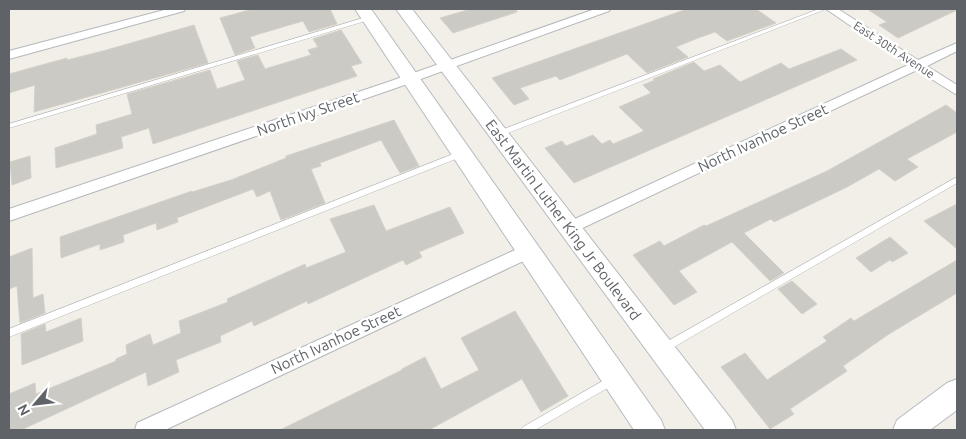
<svg xmlns="http://www.w3.org/2000/svg" width="966" height="439" font-family="Ubuntu,sans-serif">
<style>
.building{fill:#cccac5;stroke:#d6d1c6}
.lines{fill:none;stroke-linecap:round;stroke-linejoin:round}
.lane-casing{stroke:#b5b8bc;stroke-width:1}
.street-casing{stroke:#b5b8bc;stroke-width:2}
.secondary-casing{stroke:#b6babf;stroke-width:2}
.lane{fill:#fff;fill-rule:evenodd}
.street{fill:#fff;fill-rule:evenodd}
.secondary{fill:#fff;fill-rule:evenodd}
.labels{text-anchor:middle;stroke-width:5;stroke-linejoin:round;paint-order:stroke}
.far-street-label{font-size:12px;fill:#5f6368;stroke:#fff}
.street-label{font-size:15px;fill:#5f6368;stroke:#fff}
</style>
<rect width="100%" height="100%" fill="#f1efe8"/>
<g class="building">
<polygon points="253,9 330,9 337,24 309,32 303,21 259,34 250,37 255,48 235,55 220,18"/>
<polygon points="471,9 516,9 517,12 453,33 440,18"/>
<polygon points="687,9 756,9 776,23 727,41 715,32 698,38 676,47 688,57 647,73 627,54 560,80 556,76 520,88 529,99 514,105 492,78"/>
<polygon points="867,9 957,9 957,10 898,38 879,25 887,22"/>
<polygon points="194,25 208,63 34,112 35,85 9,93 9,74 67,58 67,60 103,51"/>
<polygon points="341,30 362,63 351,66 357,76 153,144 149,128 121,137 123,148 56,168 55,148 97,134 96,125 132,114 127,94 210,70 217,89 245,80 237,61 258,55 265,69 311,55 308,50 318,47 313,39"/>
<polygon points="841,49 857,60 574,183 545,148 562,141 566,146 593,135 602,144 610,140 613,144 644,131 619,107 651,93 643,85 655,80 653,79 694,62 704,71 720,65 740,82 781,63 789,69"/>
<polygon points="946,105 957,113 957,132 907,159 918,167 895,181 879,169 847,187 774,222 771,219 744,233 784,273 770,281 732,242 679,271 697,292 674,305 633,255 660,241 664,246 704,225 706,226 827,171"/>
<polygon points="394,120 419,166 400,173 381,140 320,163 321,166 311,169 325,203 281,220 270,191 257,197 253,189 177,218 178,222 157,230 156,223 123,235 124,242 100,250 100,244 61,258 60,237 192,191 192,192 231,180 286,158 286,156"/>
<polygon points="30,156 31,178 12,185 10,162"/>
<polygon points="957,204 957,249 924,221"/>
<polygon points="374,205 386,231 450,207 464,233 419,252 422,257 406,265 403,260 308,304 307,301 254,326 252,321 220,336 221,342 176,360 179,372 148,386 146,372 21,430 9,430 9,394 35,383 36,394 116,361 116,359 127,354 126,345 150,334 153,345 181,333 179,321 228,302 227,299 305,264 306,268 346,252 330,219"/>
<polygon points="890,237 908,253 892,262 890,260 871,272 856,258"/>
<polygon points="32,248 33,298 43,294 45,313 20,323 17,286 9,289 9,257"/>
<polygon points="957,260 957,293 889,334 843,366 847,371 790,409 794,414 770,429 721,367 745,353 767,380 827,341 823,337 851,318 854,321"/>
<polygon points="792,281 817,304 802,314 778,289"/>
<polygon points="515,311 568,396 541,412 522,379 429,430 280,430 402,370 402,369 425,357 441,389 479,370 461,338"/>
<polygon points="81,318 83,341 22,365 21,334 45,324 46,332"/>
</g>
<g class="lines">
<defs>
<g id="lane">
<polygon points="819,9 826,9 500,136 496,136 495,134 496,132"/>
<polygon points="370,16 372,17 372,19 9,128 9,124"/>
<polygon points="461,151 463,152 464,154 463,156 9,337 9,329"/>
<polygon points="957,177 957,183 667,351 664,352 661,351 660,348 661,345"/>
<polygon points="613,375 616,377 618,380 616,383 535,430 521,430 523,427"/>
</g>
<g id="street">
<polygon points="168,9 185,9 184,11 9,59 9,51"/>
<polygon points="595,9 610,9 609,11 396,88 9,221 9,209 388,82"/>
<polygon points="826,9 838,9 918,60 957,43 957,51 927,66 957,85 957,95 917,70 574,232 569,234 564,232 561,228 564,224 908,65"/>
<polygon points="528,244 534,246 536,251 534,256 165,430 135,430 137,423"/>
</g>
<g id="secondary">
<polygon points="355,9 371,9 661,420 665,430 634,430"/>
<polygon points="396,9 412,9 732,420 736,430 705,430"/>
<polygon points="957,379 957,410 930,430 893,430 897,420 947,383"/>
</g>
</defs>
<use href="#lane" class="lane-casing"/>
<use href="#street" class="street-casing"/>
<use href="#secondary" class="secondary-casing"/>
<use href="#lane" class="lane"/>
<use href="#street" class="street"/>
<use href="#secondary" class="secondary"/>
</g>
<g class="labels">
<g class="far-street-label">
<text transform="translate(894 50) rotate(33)" y="4">East 30th Avenue</text>
</g>
<g class="street-label">
<text transform="translate(308 114) rotate(-19)" y="5">North Ivy Street</text>
<text transform="translate(763 138) rotate(-25)" y="5">North Ivanhoe Street</text>
<text transform="translate(563 220) rotate(53)" y="5">East Martin Luther King Jr Boulevard</text>
<text transform="translate(336 340) rotate(-25)" y="5">North Ivanhoe Street</text>
</g>
</g>
<rect width="966" height="439" fill="none" stroke="#5f6368" stroke-width="20"/>
<g transform="translate(35 404) rotate(242)" stroke="#ffffff" stroke-width="4" paint-order="stroke">
<path d="M0-4L9 19L0 12L-9 19Z" fill="#5f6368"/>
<text y="-8" font-size="14" font-weight="bold" text-anchor="middle" fill="#5f6368">N</text>
</g>
</svg>
